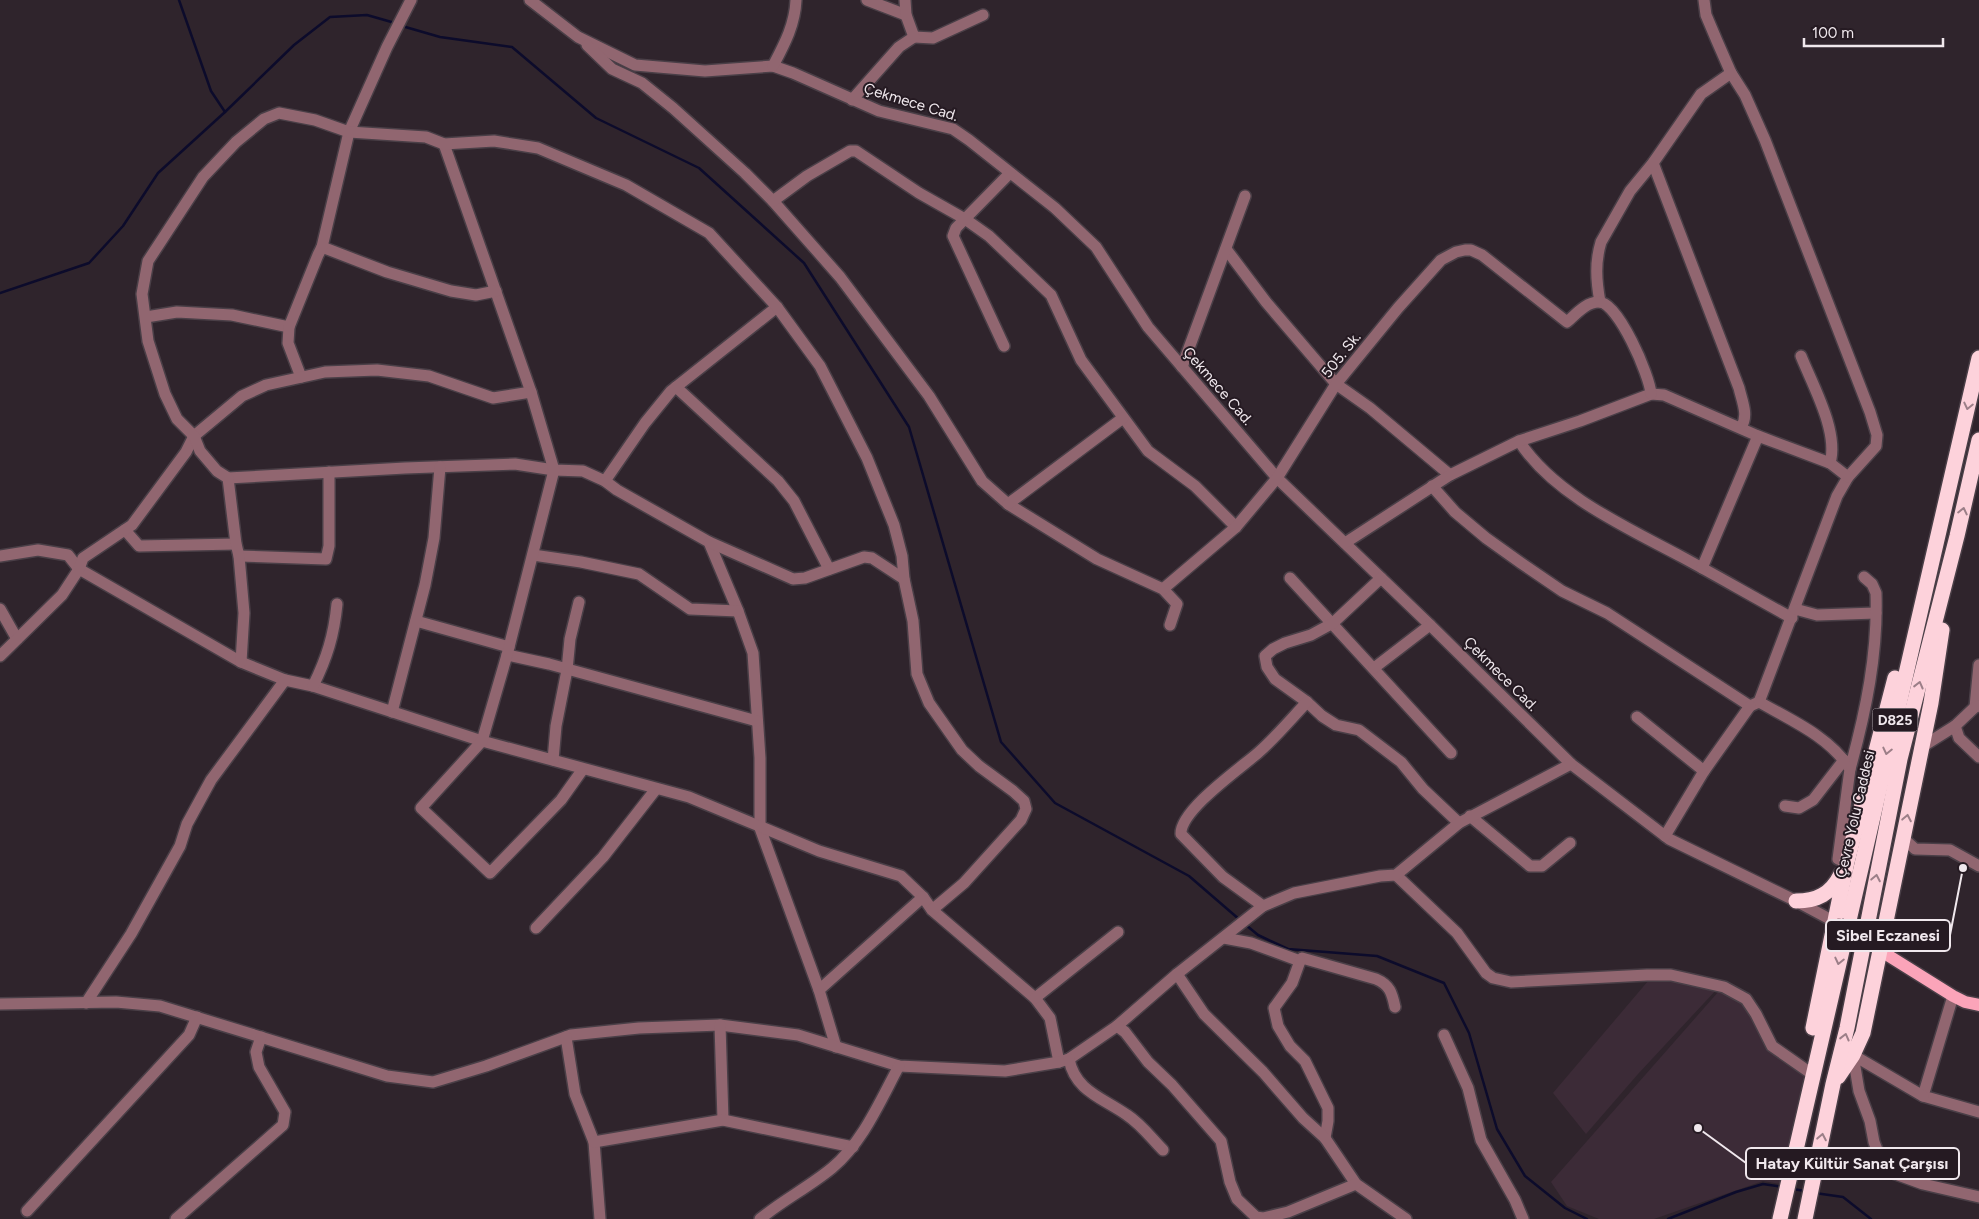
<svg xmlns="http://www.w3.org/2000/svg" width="1979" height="1219" font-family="Figtree,sans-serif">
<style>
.built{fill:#3c2b37}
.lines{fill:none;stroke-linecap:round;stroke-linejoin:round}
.stream{stroke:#0c0b2b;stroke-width:2.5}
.minor-casing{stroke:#4a3f47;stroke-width:14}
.major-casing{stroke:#4a3f47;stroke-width:15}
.highway-casing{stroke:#4a3f47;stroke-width:18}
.minor{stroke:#916670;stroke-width:11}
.major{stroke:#fba4b9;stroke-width:12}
.highway{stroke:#fdd2db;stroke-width:15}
.minor-bridge-casing{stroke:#4a3f47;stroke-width:14;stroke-linecap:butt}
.minor-bridge{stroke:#916670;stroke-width:11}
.oneway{stroke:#9c7f88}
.labels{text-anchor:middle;stroke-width:4;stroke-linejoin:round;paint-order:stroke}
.shield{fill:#251a22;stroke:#b3aab0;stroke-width:1}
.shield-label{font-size:14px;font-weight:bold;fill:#f0e8ed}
.street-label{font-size:15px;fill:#f0e8ed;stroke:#251a22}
.leader{fill:none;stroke:#f0e8ed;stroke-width:2}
.callout-dot{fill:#f0e8ed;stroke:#251a22;stroke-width:2}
.callout{fill:#251a22;stroke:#f0e8ed;stroke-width:2}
.callout-label{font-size:16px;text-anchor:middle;font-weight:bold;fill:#f0e8ed}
</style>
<rect width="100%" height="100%" fill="#2f242c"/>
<g class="built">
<polygon points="1654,974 1717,989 1638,1074 1586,1134 1553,1093"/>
<polygon points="1719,991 1744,1004 1769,1049 1808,1075 1785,1185 1763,1181 1654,1219 1599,1219 1567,1206 1551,1182"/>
</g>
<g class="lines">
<g class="stream">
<polyline points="179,0 211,91 225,112"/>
<polyline points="402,26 440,37 512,47 596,118 699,168 804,263 909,427 1001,742 1055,803 1189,876 1240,920"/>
<polyline points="0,293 89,263 123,226 158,173 225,112 294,45 330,17 367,15 395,23"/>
<polyline points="1246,925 1258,935 1288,949 1377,956 1444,983 1469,1033 1497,1129 1525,1176 1565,1208 1587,1219"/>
<polyline points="1793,1189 1805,1191"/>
<polyline points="1815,1193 1843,1197 1871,1219"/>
<polyline points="1668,1219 1736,1192 1763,1184 1783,1187"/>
</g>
<defs>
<g id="minor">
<polyline points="530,0 578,37 635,65 705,71 773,66 793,73 879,111 953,129 969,140 1055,208 1096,247 1148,327 1277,478 1430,625 1571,764 1669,839 1796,901 1839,924"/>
<polyline points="867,0 906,15"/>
<polyline points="1704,0 1706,15 1717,41 1731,73 1745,95 1765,140 1870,412 1877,435 1876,446 1848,477 1837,496 1759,702"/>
<polyline points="914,37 933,38 983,15"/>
<polyline points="587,45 612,69 642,83 673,108 745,173 773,201 840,277 929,396 982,481 1008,504 1097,559 1163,589 1177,604 1170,625"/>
<path d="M773 66C784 45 795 25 796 0"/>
<polyline points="852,100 899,47 914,37 906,15 905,0"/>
<polyline points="444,144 531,392"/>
<path d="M1653 163 1739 388C1742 401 1749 416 1741 427"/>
<polyline points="773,201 807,176 850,151 856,151 919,193 965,219 989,236 1051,295 1081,360 1148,451 1195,486 1236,527"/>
<polyline points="322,247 387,272 451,291 476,295 496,291"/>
<polyline points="1226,249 1266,302 1336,384 1370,408 1450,475"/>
<path d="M1600 302C1596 280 1595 262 1601 242L1630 191 1653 163 1701 94 1731 73"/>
<polyline points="146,317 177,312 232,315 289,327"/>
<polyline points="1004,346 953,236 956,228 1010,173"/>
<path d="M1801 356C1813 386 1839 432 1830 463"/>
<polyline points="1182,367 1245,196"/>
<polyline points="301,377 288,343 289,327 318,255 322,247 349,132 387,47 411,0"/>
<polyline points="676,387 778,481 794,501 829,569"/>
<path d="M1519 441C1554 495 1626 527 1682 557 1719 577 1755 598 1792 618"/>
<polyline points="228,478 405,468 515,464 554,470 583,471 605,481 617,490 709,542 738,611 753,653 760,758 760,828 819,990 836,1047"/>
<polyline points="605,481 645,423 671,391 777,307"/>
<path d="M1432 486 1455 512 1486 538 1521 563 1562 591 1607 613 1750 706 1759 702C1791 720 1830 737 1850 769L1838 859 1847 862"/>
<polyline points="1008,504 1123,418"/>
<polyline points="125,530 139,546 236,544"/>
<polyline points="709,542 793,579 805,578 864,557 872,558 904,579"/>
<polyline points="1345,543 1450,475 1519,441 1580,421 1651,394 1664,395 1758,436 1830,463 1848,477"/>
<polyline points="533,555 581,562 639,574 690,609 738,611"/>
<polyline points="0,556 38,550 68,555 79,569 241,662 285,680 313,686 482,741 689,797 819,851 901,876 923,897 932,910 1035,998 1050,1018 1059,1062"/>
<polyline points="239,556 326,559 329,546 329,472"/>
<polyline points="1702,568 1758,436"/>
<polyline points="1290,578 1451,753"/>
<polyline points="1381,578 1333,623 1311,635 1285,643 1273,649 1265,656 1267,667 1275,679 1307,702 1322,716 1336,725 1359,730 1401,762 1423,789 1459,823"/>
<path d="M1163 589 1236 527 1277 478 1336 384 1398 308 1441 260 1456 252 1465 250H1471L1482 255 1567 322C1576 314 1586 302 1599 302 1618 302 1650 376 1651 394"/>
<polyline points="0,609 17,639"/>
<polyline points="1795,609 1817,615 1876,613"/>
<polyline points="416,621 509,647"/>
<polyline points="507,655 549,664 757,721"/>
<polyline points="0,656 62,595 79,569 83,558 132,525 186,452 194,436 242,396 266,385 325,372 377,370 429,376 493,398 531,392 554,470 507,655 482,741 421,808 490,873 561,800 583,769"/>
<polyline points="241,662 244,613 239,556 236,544 228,478 217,471 200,451 194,436 177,419 165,394 148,341 142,294 148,261 203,177 236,142 264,119 279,113 315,120 349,132 426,137 444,144 494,141 538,148 626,185 709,233 777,307 820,366 867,458 894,525 902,556 904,579 913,621 917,674 929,703 962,750 979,766 1013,791 1024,801 1026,809 1021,820 964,883 932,910"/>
<polyline points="1374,668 1430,625"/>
<path d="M313 686C327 658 334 635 337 604"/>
<polyline points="1975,707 1979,665"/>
<polyline points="392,712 425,585 434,538 440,467"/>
<polyline points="1637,717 1704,771"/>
<polyline points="1955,726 1959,738 1979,757"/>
<polyline points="1920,748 1955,726 1975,707 1979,706"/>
<polyline points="553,760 556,726 567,670 570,639 579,602"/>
<path d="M1850 769C1866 711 1878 653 1876 593L1872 584 1864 577"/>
<polyline points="1785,806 1799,808 1813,800 1844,760"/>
<polyline points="1470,816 1530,866 1542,866 1570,843"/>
<polyline points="1665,836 1704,771 1750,706"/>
<polyline points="1903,838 1915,849 1950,850 1979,866"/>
<polyline points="1396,875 1457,933 1486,973 1493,978 1511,982 1647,975 1671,975 1724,987 1746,999 1756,1014 1772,1046 1812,1074"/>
<path d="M1263 906 1223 877 1181 834C1180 810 1241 768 1259 752 1276 737 1291 719 1307 702"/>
<polyline points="536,928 603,857 656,789"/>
<path d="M1224 938 1251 943 1300 961 1302 958 1376 979C1390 985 1392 993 1395 1007"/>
<polyline points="1300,961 1292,983 1274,1008 1278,1026 1290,1046 1305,1061 1328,1108 1328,1121 1325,1138"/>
<polyline points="1177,974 1204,1014 1263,1072 1303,1118 1325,1138 1356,1184 1406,1219"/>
<polyline points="819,990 923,897"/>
<polyline points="1953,996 1923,1096 1979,1112"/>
<polyline points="1035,998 1118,932"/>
<polyline points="86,1003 131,934 180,846 187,824 211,780 285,680"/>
<polyline points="0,1004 116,1002 160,1006 387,1076 433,1082 486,1066 571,1035 639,1028 720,1025 798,1035 899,1066 1005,1071 1059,1062 1069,1059 1117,1026 1177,974 1263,906 1294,893 1380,876 1396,875 1459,823 1571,764"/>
<polyline points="720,1025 723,1120"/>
<polyline points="1117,1026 1125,1032 1148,1062 1172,1085 1221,1141 1230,1182 1237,1199 1256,1217 1263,1218 1288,1212 1356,1184"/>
<polyline points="1444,1035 1468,1088 1481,1140 1515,1200 1523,1219"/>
<polyline points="566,1037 575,1094 594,1142 600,1219"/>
<polyline points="1853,1055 1859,1091 1870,1121 1874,1142 1881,1160 1890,1172 1923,1184 1979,1197"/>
<polyline points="1853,1055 1923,1096"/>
<path d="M1069 1059C1075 1091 1103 1098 1127 1115 1141 1124 1152 1139 1163 1150"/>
<polyline points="594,1142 723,1120 853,1147"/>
<polyline points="27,1211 189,1035 197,1017"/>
<polyline points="176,1219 283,1125 285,1112 259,1067 256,1052 261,1037"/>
<path d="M760 1219C783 1200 809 1187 832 1168 863 1142 880 1101 899 1066"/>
</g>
<polyline id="major" points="1881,951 1953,996 1965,1002 1979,1005"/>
<g id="highway">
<path d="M1796 901C1817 901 1831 894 1841 874"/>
<polyline points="1813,1028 1847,862 1895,678"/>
<polyline points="1838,1077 1853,1055 1863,1033 1931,703 1942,630"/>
<polyline points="1780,1219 1979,358"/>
<polyline points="1805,1219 1833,1084 1847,1028 1900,759 1957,536 1979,440"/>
</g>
</defs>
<use href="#minor" class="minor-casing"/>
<use href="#major" class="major-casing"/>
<use href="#highway" class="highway-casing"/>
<use href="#minor" class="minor"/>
<use href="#major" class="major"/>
<use href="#highway" class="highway"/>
<defs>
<polyline id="minor-bridge" points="1839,924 1872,946"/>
</defs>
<use href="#minor-bridge" class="minor-bridge-casing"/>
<use href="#minor-bridge" class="minor-bridge"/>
</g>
<defs><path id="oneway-chevron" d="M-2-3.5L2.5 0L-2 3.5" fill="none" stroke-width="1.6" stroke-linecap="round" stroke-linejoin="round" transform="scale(1.25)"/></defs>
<g class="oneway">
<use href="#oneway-chevron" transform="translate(1968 406) rotate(103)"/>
<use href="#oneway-chevron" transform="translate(1963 511) rotate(-77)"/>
<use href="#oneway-chevron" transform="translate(1919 685) rotate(-76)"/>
<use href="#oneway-chevron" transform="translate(1887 751) rotate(103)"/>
<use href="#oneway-chevron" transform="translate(1907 818) rotate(-79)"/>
<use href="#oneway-chevron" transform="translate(1876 878) rotate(-79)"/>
<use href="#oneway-chevron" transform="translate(1839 961) rotate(103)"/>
<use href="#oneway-chevron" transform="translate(1845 1037) rotate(-76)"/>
<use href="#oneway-chevron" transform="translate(1822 1137) rotate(-79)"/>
</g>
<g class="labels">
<rect class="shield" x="1872.5" y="708.5" width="45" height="23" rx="4"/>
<g class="shield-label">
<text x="1895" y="725">D825</text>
</g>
<g class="street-label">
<text transform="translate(911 102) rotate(17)" y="5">Çekmece Cad.</text>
<text transform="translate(1341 355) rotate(-52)" y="5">505. Sk.</text>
<text transform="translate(1218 386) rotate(49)" y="5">Çekmece Cad.</text>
<text transform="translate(1501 674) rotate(45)" y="5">Çekmece Cad.</text>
<text transform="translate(1855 814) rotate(-77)" y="5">Çevre Yolu Caddesi</text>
</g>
</g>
<path class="leader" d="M1963 868L1950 935M1698 1128L1746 1163"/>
<g class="callout-dot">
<circle cx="1963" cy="868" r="5"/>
<circle cx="1698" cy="1128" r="5"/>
</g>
<g class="callout">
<rect x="1826" y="920" width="124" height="31" rx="5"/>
<rect x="1746" y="1148" width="213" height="31" rx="5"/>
</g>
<g class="callout-label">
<text x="1888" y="941">Sibel Eczanesi</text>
<text x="1852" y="1169">Hatay Kültür Sanat Çarşısı</text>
</g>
<path d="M1804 38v8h139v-8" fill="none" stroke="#f0e8ed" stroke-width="2.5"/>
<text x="1812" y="38" font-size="15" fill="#f0e8ed" stroke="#251a22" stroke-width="4" paint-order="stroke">100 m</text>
</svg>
